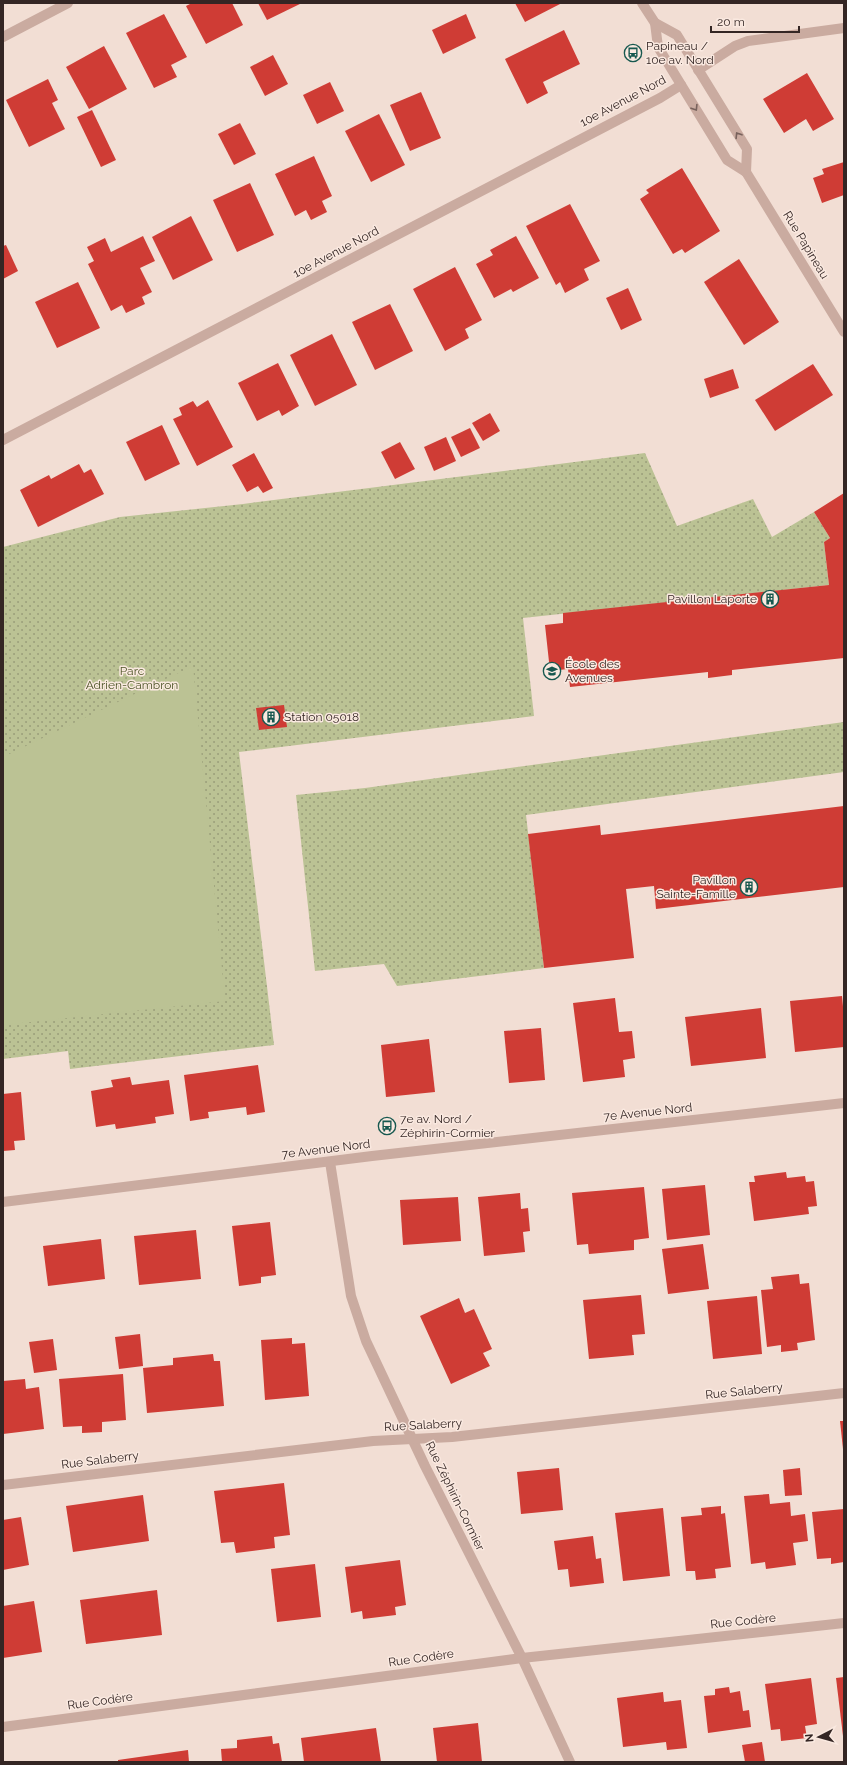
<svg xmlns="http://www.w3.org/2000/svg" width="847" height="1765" font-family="Raleway,sans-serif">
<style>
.park{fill:url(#park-dots)}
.pitch{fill:#bbc294}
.building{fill:#cf3c35}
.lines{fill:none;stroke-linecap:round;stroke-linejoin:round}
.minor{stroke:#caaba0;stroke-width:10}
.oneway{stroke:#78625c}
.labels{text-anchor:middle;stroke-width:3;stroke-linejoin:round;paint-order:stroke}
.poi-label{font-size:12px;fill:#342624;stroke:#fae9e0;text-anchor:start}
.street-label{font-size:12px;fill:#342624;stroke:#fae9e0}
.park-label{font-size:12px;fill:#4c5426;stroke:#fae9e0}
</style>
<defs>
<pattern id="park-dots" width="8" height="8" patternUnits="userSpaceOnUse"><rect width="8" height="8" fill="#bbc294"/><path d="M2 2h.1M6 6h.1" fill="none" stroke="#999d79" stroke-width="1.8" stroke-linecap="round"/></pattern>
</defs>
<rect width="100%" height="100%" fill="#f2ded4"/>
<g class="park">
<polygon points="645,453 677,526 753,499 772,537 814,512 830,538 824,542 829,585 523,618 534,716 239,752 274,1045 70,1069 68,1051 3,1059 3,547 120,517 243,504"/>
<polygon points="844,722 844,772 526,815 544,968 397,986 384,964 315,971 296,795 365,788"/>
</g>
<polygon class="pitch" points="193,666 225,1001 3,1025 3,757"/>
<g class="building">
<polygon points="192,3 232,3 243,25 206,44 186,6"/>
<polygon points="258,3 302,3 267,20"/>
<polygon points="515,3 562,3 525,22"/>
<polygon points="164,14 187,57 171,65 177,77 154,88 126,33"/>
<polygon points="466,14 476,38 443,54 432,30"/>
<polygon points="564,30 580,64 543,82 548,93 527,104 505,59"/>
<polygon points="104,46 127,89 89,109 66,67"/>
<polygon points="273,55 288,84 265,96 250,67"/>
<polygon points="807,73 834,119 813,131 806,119 784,133 763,99"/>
<polygon points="48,79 58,100 52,103 65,129 29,147 6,100"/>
<polygon points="330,82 344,111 317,124 303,95"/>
<polygon points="421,92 441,138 410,151 390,105"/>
<polygon points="92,110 116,160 101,167 77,117"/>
<polygon points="379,114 405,165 371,182 345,131"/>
<polygon points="240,123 256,154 234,165 218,134"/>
<polygon points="314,156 332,196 322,201 327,212 311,220 306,210 295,216 275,174"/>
<polygon points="844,162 844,195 822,203 813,178 824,174 822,169"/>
<polygon points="682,168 720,231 685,253 682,249 673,254 640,199 649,193 646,190"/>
<polygon points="250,183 274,235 237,252 213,200"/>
<polygon points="570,204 600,261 584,269 589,280 565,293 560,282 556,285 526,226"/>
<polygon points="191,216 213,260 173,280 152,237"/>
<polygon points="143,236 155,261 140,268 152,292 142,297 145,304 126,313 122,305 111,311 88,264 94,261 87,247 105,238 111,252"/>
<polygon points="516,236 539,278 513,292 511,289 494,298 476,264 493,255 490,250"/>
<polygon points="6,245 18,271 3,279 3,246"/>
<polygon points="739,259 779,322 744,345 704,282"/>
<polygon points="455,267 482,320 465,329 469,338 445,351 413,289"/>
<polygon points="78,282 100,328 57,348 35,302"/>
<polygon points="628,288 642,320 621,330 606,298"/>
<polygon points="390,304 413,351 375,370 352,322"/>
<polygon points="332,334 357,385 315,406 290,355"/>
<polygon points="278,363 299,406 282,416 279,410 257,421 238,383"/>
<polygon points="813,364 833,395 775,431 755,400"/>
<polygon points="733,369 739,388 710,398 704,379"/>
<polygon points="208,400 233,447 197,466 173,419 182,415 179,408 193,401 197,407"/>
<polygon points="490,413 500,431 483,441 472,423"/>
<polygon points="162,425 180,464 145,481 126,442"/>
<polygon points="470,428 480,448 461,457 451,437"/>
<polygon points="446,437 456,461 434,471 424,447"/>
<polygon points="400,442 415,469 395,479 381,452"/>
<polygon points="254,453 273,488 263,493 258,486 247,492 232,465"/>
<polygon points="79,464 84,473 91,469 104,494 38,527 20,490 49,475 51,479"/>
<polygon points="844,493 844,658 732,670 732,675 708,678 708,672 570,687 568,669 550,671 545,625 563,623 563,613 829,585 824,542 830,538 814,512"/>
<polygon points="284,705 287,727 259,730 256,708"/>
<polygon points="844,806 844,887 656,909 654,886 626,889 634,958 544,968 528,834 600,825 601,835"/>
<polygon points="842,996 844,1017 844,1047 795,1052 790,1001"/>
<polygon points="615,998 619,1032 632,1031 635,1058 623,1060 625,1077 583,1082 573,1003"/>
<polygon points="761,1008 766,1058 691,1066 685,1017"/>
<polygon points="541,1028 545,1080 509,1083 504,1031"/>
<polygon points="429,1039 435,1092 386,1097 381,1045"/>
<polygon points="258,1065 265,1112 247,1115 246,1107 208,1112 209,1118 190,1121 184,1075"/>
<polygon points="130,1077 132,1085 169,1080 174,1114 155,1117 156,1123 116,1129 115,1124 96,1127 91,1091 113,1087 111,1080"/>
<polygon points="21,1092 25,1140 14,1141 15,1150 3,1151 3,1094"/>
<polygon points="786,1172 787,1178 805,1176 806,1182 814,1181 817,1206 808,1207 809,1214 754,1221 749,1182 755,1182 754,1176"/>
<polygon points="705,1185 710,1235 667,1240 662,1189"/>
<polygon points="644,1187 649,1238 634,1240 634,1250 589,1254 588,1244 577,1245 572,1193"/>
<polygon points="520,1193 521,1209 528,1208 530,1231 523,1232 525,1252 484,1256 478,1197"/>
<polygon points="458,1197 461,1241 403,1245 400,1200"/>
<polygon points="270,1222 276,1275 261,1277 261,1283 239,1286 232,1226"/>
<polygon points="196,1230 201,1279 139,1285 134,1236"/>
<polygon points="101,1239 105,1279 48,1286 43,1246"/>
<polygon points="703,1244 709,1289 668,1294 662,1249"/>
<polygon points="799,1274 800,1284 809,1283 815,1340 797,1343 798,1350 781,1352 781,1345 767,1347 761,1290 773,1289 771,1277"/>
<polygon points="641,1295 645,1334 632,1335 634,1355 589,1359 583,1300"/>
<polygon points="757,1296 762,1354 713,1359 707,1301"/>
<polygon points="459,1298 465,1313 474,1309 492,1349 483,1353 490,1366 451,1384 420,1316"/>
<polygon points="140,1334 143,1366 119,1369 115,1337"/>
<polygon points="292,1338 292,1344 305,1343 309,1396 265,1400 261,1340"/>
<polygon points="53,1339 57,1370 34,1373 29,1342"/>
<polygon points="213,1354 214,1361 220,1361 224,1406 147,1413 143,1368 173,1365 173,1358"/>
<polygon points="123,1374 126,1420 102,1422 102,1432 82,1433 82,1426 63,1427 59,1379"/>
<polygon points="25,1379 26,1389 39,1387 44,1429 3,1434 3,1381"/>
<polygon points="840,1421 844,1421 844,1449 843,1449"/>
<polygon points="559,1468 563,1510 521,1514 517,1472"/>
<polygon points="800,1468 802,1495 785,1496 783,1470"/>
<polygon points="284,1483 290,1535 274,1537 275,1548 236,1553 234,1542 221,1543 214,1491"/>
<polygon points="769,1494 770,1504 790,1502 791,1516 805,1514 808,1541 793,1543 796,1565 766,1569 765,1562 751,1564 744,1496"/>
<polygon points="143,1495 149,1541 73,1552 66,1506"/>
<polygon points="721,1506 721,1514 725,1513 731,1567 715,1569 716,1578 696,1580 695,1571 686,1571 681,1517 702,1515 701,1508"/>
<polygon points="663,1508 670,1576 623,1581 615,1513"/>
<polygon points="844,1509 844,1562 831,1564 831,1558 817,1559 812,1512"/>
<polygon points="21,1517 29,1565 3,1570 3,1520"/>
<polygon points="593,1536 596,1559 601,1558 604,1583 570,1587 568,1569 558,1570 554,1541"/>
<polygon points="400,1560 406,1605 395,1607 396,1615 363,1619 362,1611 351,1613 345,1567"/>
<polygon points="315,1564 321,1617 277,1622 271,1569"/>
<polygon points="157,1590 162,1635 86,1644 80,1600"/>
<polygon points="34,1601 42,1652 3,1658 3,1606"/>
<polygon points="844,1677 844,1736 843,1736 836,1678"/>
<polygon points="811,1678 817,1724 805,1726 807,1738 781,1741 780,1729 771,1730 765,1684"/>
<polygon points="729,1687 730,1693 740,1691 743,1711 749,1710 751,1727 708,1733 704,1696 715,1695 715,1689"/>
<polygon points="663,1692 664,1702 681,1700 687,1748 667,1750 666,1742 623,1747 617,1698"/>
<polygon points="478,1723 482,1762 437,1762 433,1728"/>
<polygon points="376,1728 381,1762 304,1762 301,1738"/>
<polygon points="272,1736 273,1744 279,1743 282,1762 222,1762 221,1749 237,1748 237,1740"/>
<polygon points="762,1742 765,1762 745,1762 742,1745"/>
<polygon points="188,1750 189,1762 118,1762 118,1760"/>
</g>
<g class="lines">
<g class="minor">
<polyline points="642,3 655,23 658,47 727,160 746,172 844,332"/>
<polyline points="655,23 677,35 747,149 746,172"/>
<polyline points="3,37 68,3"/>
<polyline points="698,70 735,46 748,41 844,28"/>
<polyline points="3,440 660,98 681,85"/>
<polyline points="330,1162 351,1296 366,1341 425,1466 522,1658 570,1762"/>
<polyline points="3,1202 372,1156 844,1103"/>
<polyline points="3,1485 373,1441 452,1437 844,1393"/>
<polyline points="3,1727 522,1658 844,1623"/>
</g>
</g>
<defs><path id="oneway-chevron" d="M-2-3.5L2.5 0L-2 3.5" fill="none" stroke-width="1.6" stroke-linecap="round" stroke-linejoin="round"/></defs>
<g class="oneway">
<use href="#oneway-chevron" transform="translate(695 108) rotate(58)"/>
<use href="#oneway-chevron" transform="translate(738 135) rotate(-122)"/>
</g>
<defs>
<symbol id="bus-ring" viewBox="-11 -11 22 22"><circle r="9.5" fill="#fae9e0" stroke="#17584f" stroke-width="1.5"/><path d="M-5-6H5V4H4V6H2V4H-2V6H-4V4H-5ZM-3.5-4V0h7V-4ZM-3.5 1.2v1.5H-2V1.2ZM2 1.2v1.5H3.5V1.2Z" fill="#17584f"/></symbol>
<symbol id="building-ring" viewBox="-11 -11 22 22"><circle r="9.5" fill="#fae9e0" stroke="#17584f" stroke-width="1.5"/><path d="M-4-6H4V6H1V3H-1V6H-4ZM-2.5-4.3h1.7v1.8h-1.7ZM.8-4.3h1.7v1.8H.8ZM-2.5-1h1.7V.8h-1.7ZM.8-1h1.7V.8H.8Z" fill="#17584f"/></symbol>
<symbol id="school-ring" viewBox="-11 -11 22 22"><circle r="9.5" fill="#fae9e0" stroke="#17584f" stroke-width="1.5"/><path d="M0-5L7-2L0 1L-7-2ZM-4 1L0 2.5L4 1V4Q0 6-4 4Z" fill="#17584f"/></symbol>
</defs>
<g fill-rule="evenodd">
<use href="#bus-ring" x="623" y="43" width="20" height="20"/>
<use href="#building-ring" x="760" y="589" width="20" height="20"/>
<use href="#school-ring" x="542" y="661" width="20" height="20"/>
<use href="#building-ring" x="261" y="707" width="20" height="20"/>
<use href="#building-ring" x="739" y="877" width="20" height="20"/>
<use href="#bus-ring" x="377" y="1116" width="20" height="20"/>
</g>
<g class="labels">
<g class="poi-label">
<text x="646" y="50">Papineau /<tspan x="646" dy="14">10e av. Nord</tspan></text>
<text x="757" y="603" text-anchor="end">Pavillon Laporte</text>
<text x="565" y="668">École des<tspan x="565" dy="14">Avenues</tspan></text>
<text x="284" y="721">Station 05018</text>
<text x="736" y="884" text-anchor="end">Pavillon<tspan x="736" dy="14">Sainte-Famille</tspan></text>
<text x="400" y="1123">7e av. Nord /<tspan x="400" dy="14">Zéphirin-Cormier</tspan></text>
</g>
<g class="street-label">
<text transform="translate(623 101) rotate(-28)" y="4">10e Avenue Nord</text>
<text transform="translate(806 245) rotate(59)" y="4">Rue Papineau</text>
<text transform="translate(336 252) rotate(-28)" y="4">10e Avenue Nord</text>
<text transform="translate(648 1112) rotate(-6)" y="4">7e Avenue Nord</text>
<text transform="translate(326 1149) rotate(-7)" y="4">7e Avenue Nord</text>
<text transform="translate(744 1391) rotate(-6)" y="4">Rue Salaberry</text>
<text transform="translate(423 1425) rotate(-3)" y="4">Rue Salaberry</text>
<text transform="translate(100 1460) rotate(-7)" y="4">Rue Salaberry</text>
<text transform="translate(455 1496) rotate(64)" y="4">Rue Zéphirin-Cormier</text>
<text transform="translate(743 1621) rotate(-6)" y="4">Rue Codère</text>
<text transform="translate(421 1658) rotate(-8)" y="4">Rue Codère</text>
<text transform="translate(100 1701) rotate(-8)" y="4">Rue Codère</text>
</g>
<g class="park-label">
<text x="132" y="675">Parc<tspan x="132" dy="14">Adrien-Cambron</tspan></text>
</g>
</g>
<rect width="847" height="1765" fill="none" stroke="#342624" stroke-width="8"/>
<g transform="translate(819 1737) rotate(264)" stroke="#fae9e0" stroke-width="3" paint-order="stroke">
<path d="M0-3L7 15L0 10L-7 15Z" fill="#342624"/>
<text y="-6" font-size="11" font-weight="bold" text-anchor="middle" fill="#342624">N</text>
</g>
<path d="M711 26v6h88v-6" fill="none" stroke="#342624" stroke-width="2"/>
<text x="717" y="26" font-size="12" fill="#342624" stroke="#fae9e0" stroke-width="3" paint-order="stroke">20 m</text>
</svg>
